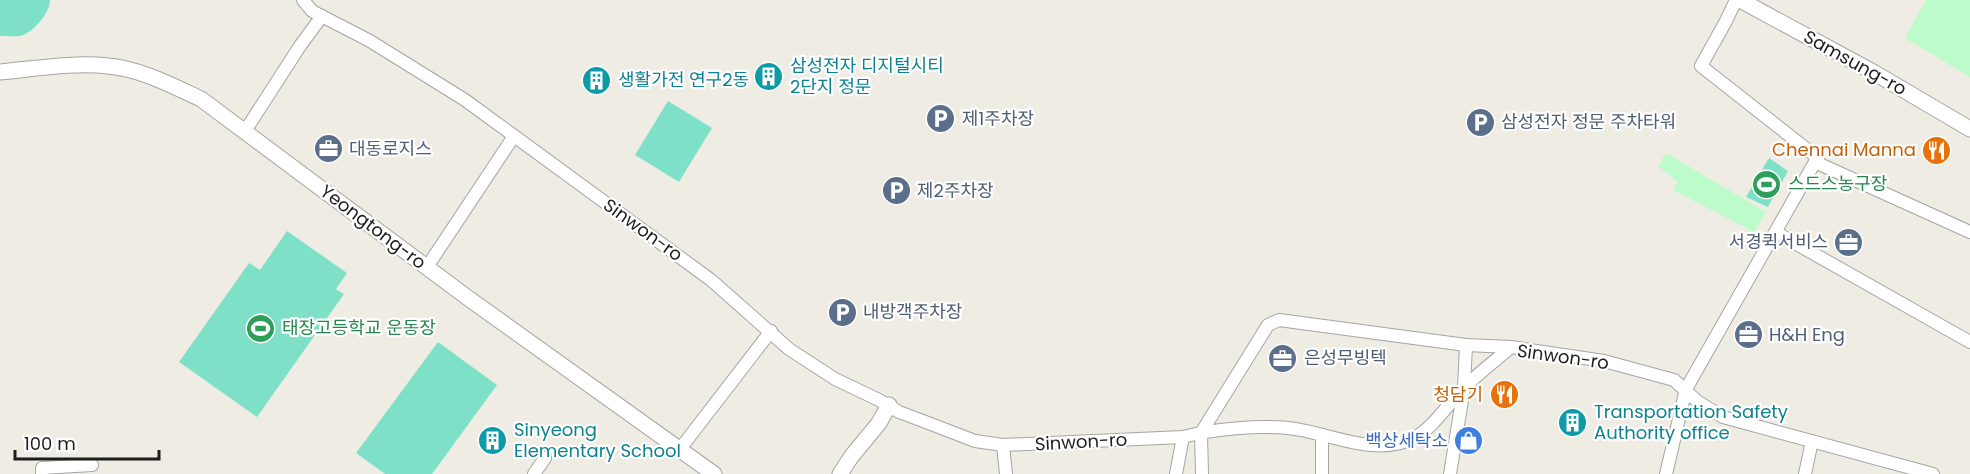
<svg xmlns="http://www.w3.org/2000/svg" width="1970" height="474" font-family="Poppins,'Noto Sans KR',sans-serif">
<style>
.park{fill:#befbcb}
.pitch{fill:#7fe0c8}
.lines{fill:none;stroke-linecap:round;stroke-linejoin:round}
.minor-casing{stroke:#a4a4a4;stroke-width:14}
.tertiary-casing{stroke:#a4a4a4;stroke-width:17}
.minor{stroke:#fff;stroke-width:12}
.tertiary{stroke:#fff;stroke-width:15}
.labels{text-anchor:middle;stroke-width:4.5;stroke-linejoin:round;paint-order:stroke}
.street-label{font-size:18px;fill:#1d1d1d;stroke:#fff}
.culture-label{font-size:18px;fill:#0d838f;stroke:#fff;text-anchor:start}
.service-label{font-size:18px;fill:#4e5e75;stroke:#fff;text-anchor:start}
.food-label{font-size:18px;fill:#c56008;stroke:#fff;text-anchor:end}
.leisure-label{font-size:18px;fill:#27864d;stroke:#fff;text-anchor:start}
.shop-label{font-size:18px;fill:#366cbe;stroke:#fff;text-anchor:end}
</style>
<rect width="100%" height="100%" fill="#efede3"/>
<g class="park">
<polygon points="1926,0 1970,0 1970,77 1905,38"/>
<polygon points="1666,153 1766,212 1754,232 1673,190 1678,182 1658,166"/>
</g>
<g class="pitch">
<path d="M0 0H50C50 13 33 33 20 36 14 37 6 36 0 36Z"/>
<polygon points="668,101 712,128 679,182 635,155"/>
<polygon points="1769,158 1788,171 1768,207 1746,197"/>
<polygon points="287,231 347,273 336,289 344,294 257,417 179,362 249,263 260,270"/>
<polygon points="438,342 497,385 432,474 385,474 356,453"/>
</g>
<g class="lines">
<defs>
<g id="minor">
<path d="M303 0 312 11 370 41 465 100 711 280 789 349 835 379 879 400 899 412 923 421 975 441 1003 445 1183 437C1212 429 1259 425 1288 428 1328 432 1375 458 1414 438 1434 427 1447 405 1463 389 1477 374 1495 361 1511 347L1604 361 1674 380 1698 402 1723 417 1933 474"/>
<polyline points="1736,0 1726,21 1701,66 1818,158 1815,162"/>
<polyline points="245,131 300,46 322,16"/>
<polyline points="1815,162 1970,232"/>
<polyline points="1777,233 1970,342"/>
<polyline points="427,267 514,136"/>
<polyline points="1322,435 1322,474"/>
<polyline points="1003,445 1006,474"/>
<polyline points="680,449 771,331"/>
<polyline points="42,474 42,468 92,465"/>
<polyline points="534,474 545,458"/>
<polyline points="1176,474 1183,437"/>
<polyline points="1202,474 1201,433 1268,325 1279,320 1466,345 1511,347"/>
<polyline points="1450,474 1464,388 1466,345"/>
<polyline points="1666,474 1686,389 1815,162"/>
<polyline points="1805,474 1812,441"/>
</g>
<g id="tertiary">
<polyline points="1740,0 1873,72 1970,129"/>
<path d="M0 72C34 69 74 62 108 66 141 69 171 85 201 99L468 298 714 474"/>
<polyline points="840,474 851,457 879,423 889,405"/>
</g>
</defs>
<use href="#minor" class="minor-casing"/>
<use href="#tertiary" class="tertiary-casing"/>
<use href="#minor" class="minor"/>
<use href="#tertiary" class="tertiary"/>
</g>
<defs>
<symbol id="building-disc" viewBox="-11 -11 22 22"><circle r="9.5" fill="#0f9aa8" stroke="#fff"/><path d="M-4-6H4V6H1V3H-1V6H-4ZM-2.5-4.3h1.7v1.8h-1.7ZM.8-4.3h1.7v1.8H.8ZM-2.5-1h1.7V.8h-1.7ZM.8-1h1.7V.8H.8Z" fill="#fff"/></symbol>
<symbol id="parking-disc" viewBox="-11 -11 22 22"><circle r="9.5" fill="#5c6f8a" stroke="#fff"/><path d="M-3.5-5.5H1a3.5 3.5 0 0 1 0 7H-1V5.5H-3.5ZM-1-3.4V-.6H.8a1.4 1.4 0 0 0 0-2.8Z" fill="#fff"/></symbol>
<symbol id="office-disc" viewBox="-11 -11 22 22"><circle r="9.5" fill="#5c6f8a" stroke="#fff"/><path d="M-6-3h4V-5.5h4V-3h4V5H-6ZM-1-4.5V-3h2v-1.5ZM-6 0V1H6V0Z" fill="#fff"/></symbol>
<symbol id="restaurant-disc" viewBox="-11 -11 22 22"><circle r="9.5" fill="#e8710a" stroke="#fff"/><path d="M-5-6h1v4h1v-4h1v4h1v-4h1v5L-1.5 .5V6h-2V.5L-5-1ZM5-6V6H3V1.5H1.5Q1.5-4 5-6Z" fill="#fff"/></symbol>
<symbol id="stadium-disc" viewBox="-11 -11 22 22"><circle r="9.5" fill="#2e9e5b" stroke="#fff"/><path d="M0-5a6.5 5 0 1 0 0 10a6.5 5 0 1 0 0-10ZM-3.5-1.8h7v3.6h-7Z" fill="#fff"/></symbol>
<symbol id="shop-disc" viewBox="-11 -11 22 22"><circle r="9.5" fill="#3f7fe0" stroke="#fff"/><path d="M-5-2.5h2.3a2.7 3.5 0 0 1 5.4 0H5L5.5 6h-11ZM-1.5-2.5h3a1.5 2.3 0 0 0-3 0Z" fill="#fff"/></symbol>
</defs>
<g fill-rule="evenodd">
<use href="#building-disc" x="752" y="60" width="33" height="33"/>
<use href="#building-disc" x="580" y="64" width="33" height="33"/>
<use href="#parking-disc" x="924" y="102" width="33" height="33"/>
<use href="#parking-disc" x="1464" y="106" width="33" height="33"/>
<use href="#office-disc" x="312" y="132" width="33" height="33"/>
<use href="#restaurant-disc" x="1920" y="134" width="33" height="33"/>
<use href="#stadium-disc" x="1750" y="168" width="33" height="33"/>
<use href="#parking-disc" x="880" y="174" width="33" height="33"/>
<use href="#office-disc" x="1832" y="226" width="33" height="33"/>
<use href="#parking-disc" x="826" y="296" width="33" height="33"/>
<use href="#stadium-disc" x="244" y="312" width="33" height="33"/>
<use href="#office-disc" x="1732" y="318" width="33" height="33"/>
<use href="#office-disc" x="1266" y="342" width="33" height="33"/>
<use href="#restaurant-disc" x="1488" y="378" width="33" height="33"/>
<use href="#building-disc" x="1556" y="406" width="33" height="33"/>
<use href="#building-disc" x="476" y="424" width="33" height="33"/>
<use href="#shop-disc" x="1452" y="424" width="33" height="33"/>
</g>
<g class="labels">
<g class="street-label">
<text transform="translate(1855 63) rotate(29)" y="6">Samsung-ro</text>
<text transform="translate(373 227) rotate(37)" y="6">Yeongtong-ro</text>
<text transform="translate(643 230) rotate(36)" y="6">Sinwon-ro</text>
<text transform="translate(1563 357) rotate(8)" y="6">Sinwon-ro</text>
<text transform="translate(1081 442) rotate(-3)" y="6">Sinwon-ro</text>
</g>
<g class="culture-label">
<text x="790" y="72">삼성전자 디지털시티<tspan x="790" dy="21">2단지 정문</tspan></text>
<text x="618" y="86">생활가전 연구2동</text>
<text x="1594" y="418">Transportation Safety<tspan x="1594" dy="21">Authority office</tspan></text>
<text x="514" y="436">Sinyeong<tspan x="514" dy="21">Elementary School</tspan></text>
</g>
<g class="service-label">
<text x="962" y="125">제1주차장</text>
<text x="1501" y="128">삼성전자 정문 주차타워</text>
<text x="349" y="155">대동로지스</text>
<text x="917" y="197">제2주차장</text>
<text x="1828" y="248" text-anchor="end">서경퀵서비스</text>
<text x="863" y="318">내방객주차장</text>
<text x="1769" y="341">H&amp;H Eng</text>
<text x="1304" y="364">은성무빙텍</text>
</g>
<g class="food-label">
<text x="1916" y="156">Chennai Manna</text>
<text x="1483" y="401">청담기</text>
</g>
<g class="leisure-label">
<text x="1788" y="190">스드스농구장</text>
<text x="282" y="334">태장고등학교 운동장</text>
</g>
<g class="shop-label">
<text x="1448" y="447">백상세탁소</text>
</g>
</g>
<path d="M15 450v9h144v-9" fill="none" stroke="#1d1d1d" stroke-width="3"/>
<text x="24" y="450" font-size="18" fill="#1d1d1d" stroke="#ffffff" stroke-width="4.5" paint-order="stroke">100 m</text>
</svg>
